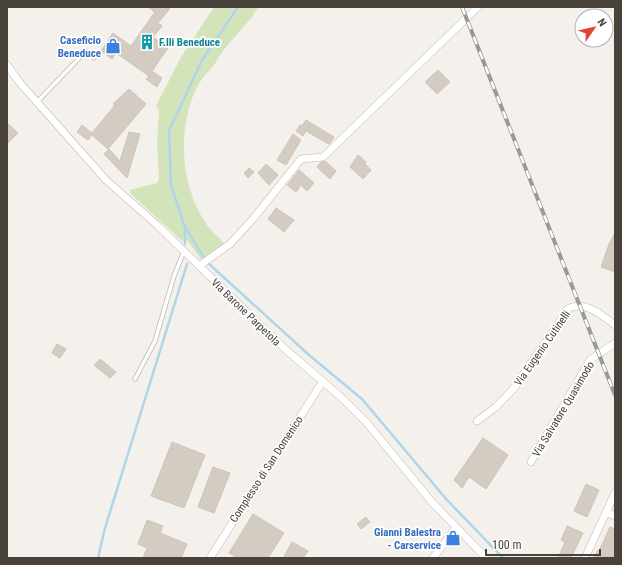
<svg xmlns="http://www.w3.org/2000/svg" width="622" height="565" font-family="'Roboto Condensed',sans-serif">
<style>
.green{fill:#d3e3ba}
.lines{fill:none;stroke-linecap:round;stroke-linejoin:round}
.stream{stroke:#b0d5e9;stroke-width:2.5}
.building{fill:#d4ccc3;stroke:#cec4b7}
.lane-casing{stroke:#bfb8af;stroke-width:5}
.street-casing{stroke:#bfb8af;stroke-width:8}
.lane{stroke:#fff;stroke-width:3.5}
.street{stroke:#fff;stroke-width:7}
.rail-casing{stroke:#999;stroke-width:4}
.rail{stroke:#fff;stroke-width:2.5;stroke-dasharray:8;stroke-linecap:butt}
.labels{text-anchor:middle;stroke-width:3.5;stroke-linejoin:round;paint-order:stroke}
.shop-label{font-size:11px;font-weight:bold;fill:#366cbe;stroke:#fff;text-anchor:end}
.culture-label{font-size:11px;font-weight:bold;fill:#0d838f;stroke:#fff;text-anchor:start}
.street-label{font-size:11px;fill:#48423a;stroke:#fff}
</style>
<rect width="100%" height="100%" fill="#f4f1ec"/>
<path class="green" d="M214 7H258C250 22 237 34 226 47 221 53 218 59 214 65 208 72 201 79 197 87 177 127 180 184 205 222 210 230 218 237 225 244L201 259 184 236 183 242 131 194 130 190 157 183 159 179 157 143 159 110 156 106 181 57Z"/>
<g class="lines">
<g class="stream">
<polyline points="185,227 185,244"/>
<polyline points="204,258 184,225 171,185 169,131 202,60 238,7"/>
<polyline points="208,263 309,355 362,399 447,500 503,558"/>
<polyline points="98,558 105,528 187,264"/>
</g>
</g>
<g class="building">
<polygon points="148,7 171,7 158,23 162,26 153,37 168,48 152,71 162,78 157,87 146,79 149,76 116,53 112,59 101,51 113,33 131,46 155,12"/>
<polygon points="438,70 450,82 437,94 425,82"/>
<polygon points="129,89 146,104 108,149 92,135 88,140 77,132 82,125 92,133 115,105 113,104"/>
<polygon points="306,120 334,137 331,142 329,144 306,131 303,136 296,131 300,125 302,126"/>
<polygon points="7,123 18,133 7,144"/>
<polygon points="129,132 140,134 127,178 104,154 109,149 120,161"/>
<polygon points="293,134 301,140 286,165 277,160"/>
<polygon points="358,155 366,162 365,164 371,170 363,179 350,167"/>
<polygon points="325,161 336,171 330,179 317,167 321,162"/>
<polygon points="266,164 278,175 269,185 258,173"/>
<polygon points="249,168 254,172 248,178 244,173"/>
<polygon points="299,170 314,183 307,191 301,185 296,192 287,185"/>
<polygon points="276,208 294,220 284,232 268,219"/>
<polygon points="615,233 615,272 601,267 609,244"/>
<polygon points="57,344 66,349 60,358 52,353"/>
<polygon points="100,359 116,372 110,378 94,365"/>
<polygon points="483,438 508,455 486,489 469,477 462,488 454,480"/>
<polygon points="172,442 205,455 184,508 151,496"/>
<polygon points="213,467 230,473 214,513 198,507"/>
<polygon points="586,484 599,490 587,517 574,511"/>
<polygon points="253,514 284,533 268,558 238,558 229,553"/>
<polygon points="366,517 370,522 361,529 357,524"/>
<polygon points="147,520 163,526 160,533 187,544 181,558 143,558 147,548 138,544"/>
<polygon points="567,526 583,533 571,558 558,558 565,542 561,540"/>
<polygon points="610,527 615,529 615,558 594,558 598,550 599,551"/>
<polygon points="292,542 308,551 303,558 283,558"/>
</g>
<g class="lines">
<defs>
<g id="lane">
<polyline points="37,102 86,51 94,58"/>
<polyline points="135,379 155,341 174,276 184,251"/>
</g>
<g id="street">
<polyline points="7,65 20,83 106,180 157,225 285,349 342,398 367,423 431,501 486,558"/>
<polyline points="199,266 230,244 252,220 301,159 323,157 478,7"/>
<path d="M477 421 496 407 515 387 568 309C584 299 603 316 615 325"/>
<polyline points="531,462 590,360 615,343"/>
<polyline points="606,512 615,516"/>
<polyline points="210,558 323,381"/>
<polyline points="433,558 456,528"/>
<polyline points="585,558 615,493"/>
</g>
</defs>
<use href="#lane" class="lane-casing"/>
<use href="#street" class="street-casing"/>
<use href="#lane" class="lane"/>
<use href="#street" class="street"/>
<defs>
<polyline id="rail" points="462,7 615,395"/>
</defs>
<use href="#rail" class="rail-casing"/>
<use href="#rail" class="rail"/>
</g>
<defs>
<symbol id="building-bare" viewBox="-9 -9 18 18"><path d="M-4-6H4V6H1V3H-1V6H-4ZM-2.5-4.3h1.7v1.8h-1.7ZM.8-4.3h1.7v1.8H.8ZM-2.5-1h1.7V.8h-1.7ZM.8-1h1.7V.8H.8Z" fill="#0f9aa8" stroke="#fff" stroke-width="2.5" paint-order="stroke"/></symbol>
<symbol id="shop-bare" viewBox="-9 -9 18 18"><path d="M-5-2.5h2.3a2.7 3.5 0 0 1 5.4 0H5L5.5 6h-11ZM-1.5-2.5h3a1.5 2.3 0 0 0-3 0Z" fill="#3f7fe0" stroke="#fff" stroke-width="2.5" paint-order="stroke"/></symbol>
</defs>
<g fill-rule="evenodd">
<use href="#building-bare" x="136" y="31" width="22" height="22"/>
<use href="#shop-bare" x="102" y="35" width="22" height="22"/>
<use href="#shop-bare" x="442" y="527" width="22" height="22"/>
</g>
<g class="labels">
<g class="shop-label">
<text x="101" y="44">Caseficio<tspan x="101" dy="13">Beneduce</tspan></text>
<text x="441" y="536">Gianni Balestra<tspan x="441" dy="13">- Carservice</tspan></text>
</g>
<g class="culture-label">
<text x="159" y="46">F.lli Beneduce</text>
</g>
<g class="street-label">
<text transform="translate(246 312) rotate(44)" y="4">Via Barone Parpetola</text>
<text transform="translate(542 348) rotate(-55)" y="4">Via Eugenio Cutinelli</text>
<text transform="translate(563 409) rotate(-59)" y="4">Via Salvatore Quasimodo</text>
<text transform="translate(266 469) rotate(-57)" y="4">Complesso di San Domenico</text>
</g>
</g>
<rect width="622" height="565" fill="none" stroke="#48423a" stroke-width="16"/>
<g transform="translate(594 28) rotate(56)"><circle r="19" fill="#ffffff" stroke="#b6b3b0"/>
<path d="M0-3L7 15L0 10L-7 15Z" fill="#e04637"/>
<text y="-6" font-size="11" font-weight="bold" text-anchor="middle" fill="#48423a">N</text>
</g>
<path d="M486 549v6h114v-6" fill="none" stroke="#48423a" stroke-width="2"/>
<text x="492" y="549" font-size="12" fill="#48423a" stroke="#ffffff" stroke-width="3" paint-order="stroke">100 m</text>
</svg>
